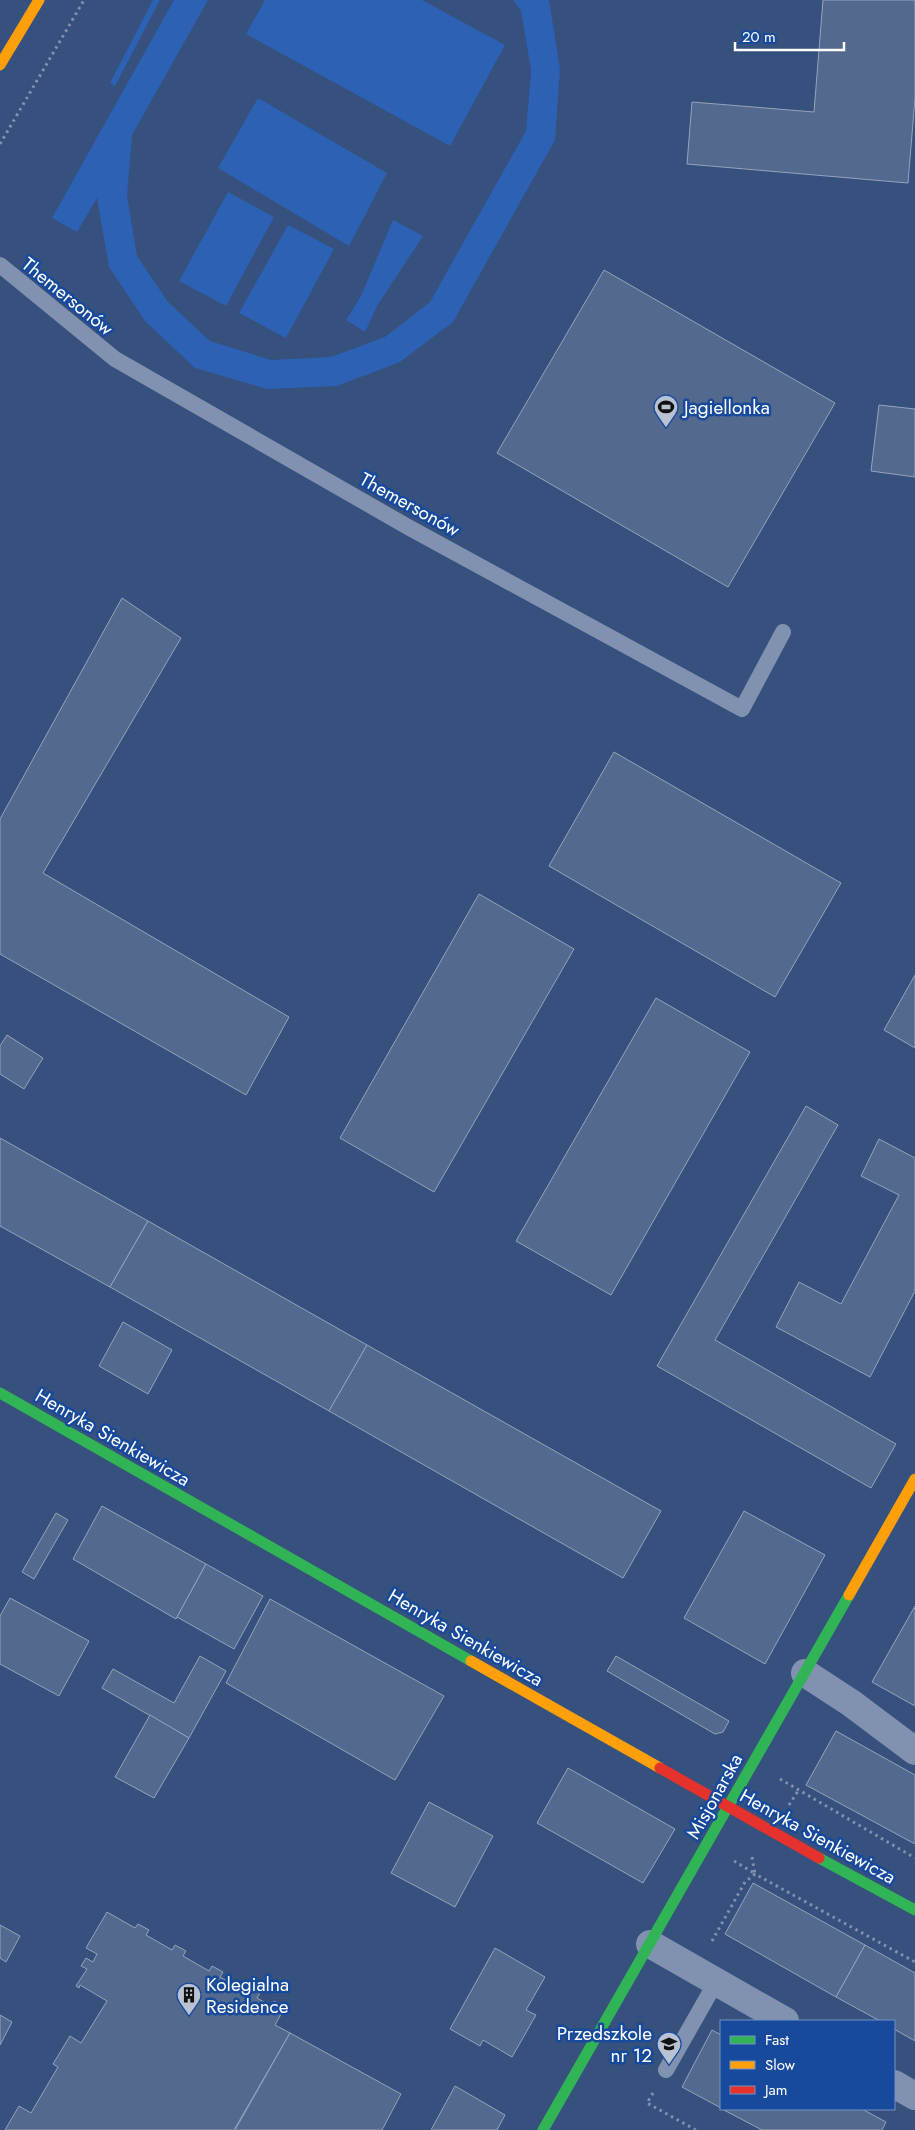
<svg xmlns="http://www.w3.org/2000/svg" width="915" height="2130" font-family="Jost,sans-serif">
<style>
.green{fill:#2c61b3}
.building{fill:#53698d;stroke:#95a4bd}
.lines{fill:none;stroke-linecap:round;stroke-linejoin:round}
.path{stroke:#8192b0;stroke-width:3;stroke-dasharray:2.5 4;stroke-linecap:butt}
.lane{stroke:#8192b0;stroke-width:16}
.street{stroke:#8192b0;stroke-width:28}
.fast{stroke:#30b455;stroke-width:11}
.slow{stroke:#ff9f0a;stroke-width:11}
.jam{stroke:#e5322d;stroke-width:11}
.labels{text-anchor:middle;stroke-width:5;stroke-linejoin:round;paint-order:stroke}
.street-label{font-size:19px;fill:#fff;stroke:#174a9d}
.poi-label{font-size:19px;fill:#fff;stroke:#174a9d;text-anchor:start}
</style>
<rect width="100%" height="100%" fill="#36517e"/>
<g class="green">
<polygon points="153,0 160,0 115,86 110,83"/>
<polygon points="174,0 208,0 132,135 127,196 137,256 168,302 210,341 271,360 331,357 385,337 430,302 526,131 531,70 521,11 513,0 549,0 560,69 555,140 453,322 400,362 337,386 267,389 195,368 145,321 109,267 97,198 77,232 52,218"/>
<polygon points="265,0 422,0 505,45 450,146 246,34"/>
<polygon points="258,98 387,173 349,246 218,168"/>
<polygon points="228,192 274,217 226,306 179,281"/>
<polygon points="393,220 423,236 377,306 365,332 346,320 361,296"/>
<polygon points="288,225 334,249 286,338 239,313"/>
</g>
<g class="building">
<polygon points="823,0 915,0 915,98 908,183 687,164 692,102 814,112"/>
<polygon points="604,270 835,403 728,587 497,453"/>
<polygon points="879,405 915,409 915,477 871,471"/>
<polygon points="122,598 181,638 43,873 289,1017 246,1095 0,954 0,819"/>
<polygon points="614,752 841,883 775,997 549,866"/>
<polygon points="479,894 574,949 434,1192 340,1138"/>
<polygon points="915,975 915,1048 884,1030"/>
<polygon points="656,998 750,1052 611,1295 516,1241"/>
<polygon points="7,1035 43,1058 24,1089 0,1074 0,1046"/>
<polygon points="806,1106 838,1125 715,1340 896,1444 871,1488 657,1366"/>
<polygon points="0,1138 148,1221 110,1287 0,1226"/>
<polygon points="879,1139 915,1158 915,1291 870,1377 776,1327 799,1282 841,1304 899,1195 861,1176"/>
<polygon points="148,1221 367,1345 329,1411 110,1287"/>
<polygon points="123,1322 172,1350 148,1394 99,1366"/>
<polygon points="367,1345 661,1511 623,1578 329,1411"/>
<polygon points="102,1506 206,1564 176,1619 73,1559"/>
<polygon points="744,1511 825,1555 765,1664 684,1618"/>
<polygon points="56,1513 68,1520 34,1579 22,1572"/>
<polygon points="206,1564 263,1596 234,1649 177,1617"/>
<polygon points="10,1598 89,1641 59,1696 0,1664 0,1616"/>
<polygon points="270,1599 444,1696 395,1780 226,1683"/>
<polygon points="915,1606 915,1706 872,1682"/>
<polygon points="200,1656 226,1671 189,1738 102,1688 113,1669 174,1703"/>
<polygon points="616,1656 729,1721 723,1732 715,1734 607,1671"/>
<polygon points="150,1715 189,1738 154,1798 115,1777"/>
<polygon points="836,1731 915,1775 915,1844 806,1785"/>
<polygon points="568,1768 675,1829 643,1883 537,1823"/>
<polygon points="429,1802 493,1836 455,1907 391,1873"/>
<polygon points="753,1883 865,1945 836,1997 725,1934"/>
<polygon points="107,1912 135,1928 138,1924 149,1930 146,1935 172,1950 175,1945 186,1951 183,1956 209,1971 212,1966 223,1972 220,1977 246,1992 249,1987 260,1993 257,1998 271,2006 274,2001 285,2007 275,2025 290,2033 234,2130 5,2130 19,2106 31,2113 58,2067 53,2064 70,2036 81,2043 107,2001 80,1985 79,1988 76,1986 87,1969 81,1966 86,1958 93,1962 97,1954 86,1948"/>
<polygon points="0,1925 20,1936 6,1962 0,1958"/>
<polygon points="865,1945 915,1973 915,2041 894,2029 894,2021 880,2021 836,1997"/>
<polygon points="495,1948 545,1977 526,2010 536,2015 512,2057 483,2040 480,2046 450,2029"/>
<polygon points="0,2015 12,2022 0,2045"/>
<polygon points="712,2030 721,2035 721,2108 682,2087"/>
<polygon points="290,2033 401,2094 382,2130 235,2130"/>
<polygon points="455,2086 505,2115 497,2130 431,2130"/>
<polygon points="722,2109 862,2109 886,2122 882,2130 762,2130"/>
</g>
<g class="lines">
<g class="path">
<polyline points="0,144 84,0"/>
<polyline points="780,1779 915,1858"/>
<polyline points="789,1805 798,1791"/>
<polyline points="752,1857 755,1874"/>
<polyline points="734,1861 754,1873"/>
<polyline points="712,1941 745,1882 755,1874 915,1962"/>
<polyline points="653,2093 647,2103 696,2130"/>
</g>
<g class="lane">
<polyline points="0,265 115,359 408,527 742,709 783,632"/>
<polyline points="666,2070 716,1982"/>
</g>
<g class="street">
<polyline points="805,1673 851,1703 915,1751"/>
<polyline points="650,1944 785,2021"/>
<polyline points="894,2084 915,2096"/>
</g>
<g class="fast">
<polyline points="0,1393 471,1661"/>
<polyline points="819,1858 915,1910"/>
<polyline points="543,2130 849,1595"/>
</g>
<g class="slow">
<polyline points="0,65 39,0"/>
<polyline points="849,1595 915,1479"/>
<polyline points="471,1661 660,1768"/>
</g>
<polyline class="jam" points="660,1768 819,1858"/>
</g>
<defs>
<symbol id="stadium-pin" viewBox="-11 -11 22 30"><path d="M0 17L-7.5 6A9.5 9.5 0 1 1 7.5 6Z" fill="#b9c2d2" stroke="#174a9d"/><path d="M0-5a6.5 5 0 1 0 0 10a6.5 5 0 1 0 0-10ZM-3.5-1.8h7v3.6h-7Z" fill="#111"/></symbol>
<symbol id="building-pin" viewBox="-11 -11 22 30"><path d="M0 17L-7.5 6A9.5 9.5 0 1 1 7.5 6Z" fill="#b9c2d2" stroke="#174a9d"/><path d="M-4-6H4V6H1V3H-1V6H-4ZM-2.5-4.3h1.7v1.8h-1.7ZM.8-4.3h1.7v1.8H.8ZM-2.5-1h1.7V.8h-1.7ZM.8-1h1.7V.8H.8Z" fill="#111"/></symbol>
<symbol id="school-pin" viewBox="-11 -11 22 30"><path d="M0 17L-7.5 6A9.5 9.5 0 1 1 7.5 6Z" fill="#b9c2d2" stroke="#174a9d"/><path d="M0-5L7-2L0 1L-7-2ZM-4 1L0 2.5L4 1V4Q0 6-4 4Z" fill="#111"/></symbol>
</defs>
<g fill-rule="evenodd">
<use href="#stadium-pin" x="652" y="393" width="28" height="38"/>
<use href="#building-pin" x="175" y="1981" width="28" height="38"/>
<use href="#school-pin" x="655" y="2030" width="28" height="38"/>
</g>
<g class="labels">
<g class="street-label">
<text transform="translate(68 296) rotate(39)" y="7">Themersonów</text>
<text transform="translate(410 504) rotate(29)" y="7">Themersonów</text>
<text transform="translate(113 1437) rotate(30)" y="7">Henryka Sienkiewicza</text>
<text transform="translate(466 1637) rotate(30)" y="7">Henryka Sienkiewicza</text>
<text transform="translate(714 1796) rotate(-61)" y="7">Misjonarska</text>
<text transform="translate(818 1836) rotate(29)" y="7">Henryka Sienkiewicza</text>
</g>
<g class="poi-label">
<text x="684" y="414">Jagiellonka</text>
<text x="206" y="1991">Kolegialna<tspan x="206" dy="22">Residence</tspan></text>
<text x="652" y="2040" text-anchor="end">Przedszkole<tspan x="652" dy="22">nr 12</tspan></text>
</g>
</g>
<rect x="720" y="2020" width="175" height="90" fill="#174a9d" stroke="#7492c4"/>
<rect x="730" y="2036" width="25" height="8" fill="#30b455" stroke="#7492c4"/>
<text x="765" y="2045" font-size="15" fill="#ffffff">Fast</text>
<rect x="730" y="2061" width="25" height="8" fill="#ff9f0a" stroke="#7492c4"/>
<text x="765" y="2070" font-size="15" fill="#ffffff">Slow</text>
<rect x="730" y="2086" width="25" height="8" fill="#e5322d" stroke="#7492c4"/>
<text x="765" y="2095" font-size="15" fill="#ffffff">Jam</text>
<path d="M735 42v8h109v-8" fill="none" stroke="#ffffff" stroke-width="2.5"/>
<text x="742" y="42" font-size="15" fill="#ffffff" stroke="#174a9d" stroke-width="4" paint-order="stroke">20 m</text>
</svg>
